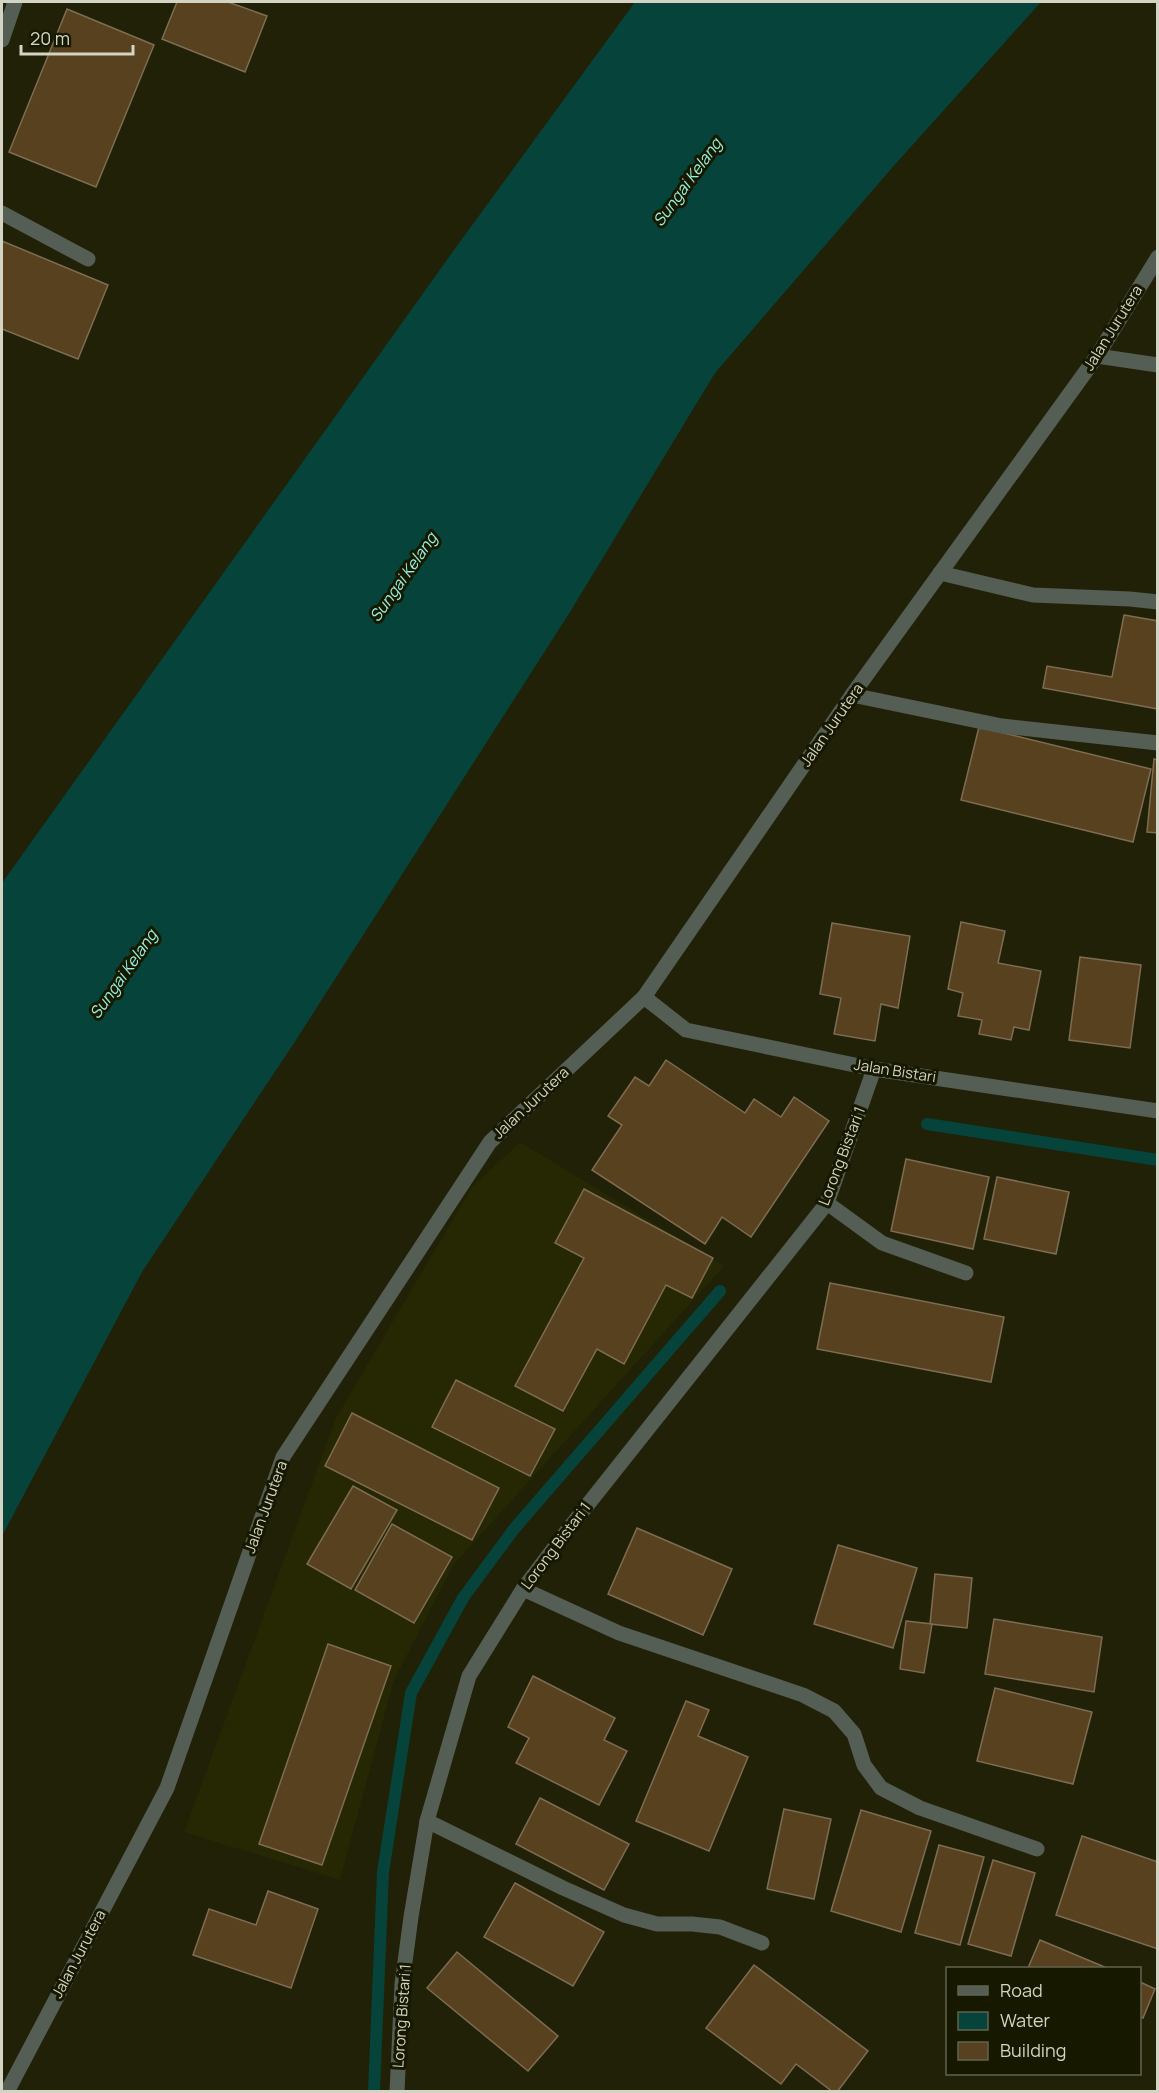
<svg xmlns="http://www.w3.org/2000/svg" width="1159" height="2093" font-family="Manrope,sans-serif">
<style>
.built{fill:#262703}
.water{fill:#06433b}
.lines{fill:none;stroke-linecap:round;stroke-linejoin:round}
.stream{stroke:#06433b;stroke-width:12}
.building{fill:#57411e;stroke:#7e6c53;stroke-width:1.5}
.service{stroke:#545e55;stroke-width:15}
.minor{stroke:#545e55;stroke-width:15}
.tertiary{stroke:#545e55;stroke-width:15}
.labels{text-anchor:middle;stroke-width:6;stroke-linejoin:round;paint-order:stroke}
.street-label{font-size:15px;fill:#d3d4c4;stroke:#171800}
.water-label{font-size:16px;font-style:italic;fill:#97f1e0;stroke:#171800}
</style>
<rect width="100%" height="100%" fill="#202106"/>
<polygon class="built" points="520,1142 724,1266 454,1564 394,1680 340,1880 184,1832 336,1418 472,1187"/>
<polygon class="water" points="635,2 1041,2 891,169 715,373 570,612 296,1040 142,1272 2,1536 2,883 459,243"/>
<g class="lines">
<g class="stream">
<polyline points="927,1124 1158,1160"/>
<polyline points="374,2092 383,1872 411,1693 463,1598 514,1529 720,1291"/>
</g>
</g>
<g class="building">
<polygon points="177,2 228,2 267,16 245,72 162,39"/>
<polygon points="67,9 154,45 96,187 9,152"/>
<polygon points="2,241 108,285 78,359 2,329"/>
<polygon points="1124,615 1158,621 1158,709 1043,688 1047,666 1112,677"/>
<polygon points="979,727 1151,769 1133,842 961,800"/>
<polygon points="1154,759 1158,760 1158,833 1147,832"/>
<polygon points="961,922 1005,931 998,963 1041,971 1029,1030 1014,1027 1011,1040 979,1034 982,1020 958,1016 963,993 948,989"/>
<polygon points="832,923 910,936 898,1008 881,1004 875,1041 834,1034 841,998 820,994"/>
<polygon points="1080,957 1141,965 1130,1048 1069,1040"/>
<polygon points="666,1060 745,1113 754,1099 781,1117 794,1097 829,1121 751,1237 722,1217 705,1244 592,1170 622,1125 608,1116 635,1077 649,1086"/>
<polygon points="906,1159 989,1177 973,1249 891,1231"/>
<polygon points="997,1177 1069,1192 1056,1254 984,1239"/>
<polygon points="584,1189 713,1258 692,1298 666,1285 624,1364 597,1349 563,1411 515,1386 584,1258 555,1243"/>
<polygon points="830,1283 1004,1317 991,1382 817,1349"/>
<polygon points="456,1380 555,1429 530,1476 432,1427"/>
<polygon points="352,1413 499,1488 472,1540 325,1466"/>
<polygon points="353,1486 397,1510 351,1589 307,1564"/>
<polygon points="392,1524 452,1557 414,1623 355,1590"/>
<polygon points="637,1528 732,1569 703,1635 608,1594"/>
<polygon points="838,1545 917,1568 893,1648 814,1624"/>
<polygon points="935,1574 972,1578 967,1628 930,1624"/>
<polygon points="994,1619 1102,1637 1094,1692 985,1674"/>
<polygon points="906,1621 932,1624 924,1673 900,1669"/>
<polygon points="328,1644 391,1666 322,1865 259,1844"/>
<polygon points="533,1676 615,1718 604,1740 627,1751 599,1805 516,1763 529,1738 508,1727"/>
<polygon points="995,1688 1092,1712 1073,1784 977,1761"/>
<polygon points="686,1701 709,1710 698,1736 748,1757 709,1851 636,1821"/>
<polygon points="540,1798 629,1844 604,1890 516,1844"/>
<polygon points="784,1809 831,1819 814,1899 767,1889"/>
<polygon points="861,1810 931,1831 901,1932 831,1911"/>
<polygon points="1082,1836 1158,1862 1158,1949 1056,1915"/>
<polygon points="939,1845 984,1857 960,1945 915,1933"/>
<polygon points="993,1860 1035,1873 1011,1956 968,1944"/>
<polygon points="515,1883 604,1932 573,1986 484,1937"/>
<polygon points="268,1891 318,1909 291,1988 193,1955 209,1909 256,1925"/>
<polygon points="1040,1940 1107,1968 1028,1968"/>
<polygon points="457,1952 558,2036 528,2071 427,1988"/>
<polygon points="754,1965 868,2051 837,2092 833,2092 796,2064 781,2084 706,2028"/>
<polygon points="1140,1982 1155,1989 1143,2018 1140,2017"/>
</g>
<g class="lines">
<g class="service">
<polyline points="2,40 15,2"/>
<polyline points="2,213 88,259"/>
<polyline points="827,1203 882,1243 966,1273"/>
</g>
<g class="minor">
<polyline points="1097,356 1158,365"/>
<polyline points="940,573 1033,595 1130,599 1158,602"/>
<polyline points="852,695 1002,726 1158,743"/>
<polyline points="644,997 686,1030 874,1069 1158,1111"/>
<polyline points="523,1589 619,1633 803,1695 834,1711 854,1734 864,1765 881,1788 920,1808 1037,1849"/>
<polyline points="427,1821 563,1888 624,1915 657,1924 692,1924 720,1927 762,1943"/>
<polyline points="397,2092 402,1984 411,1917 427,1821 469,1676 523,1589 570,1527 827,1203 874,1069"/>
</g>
<polyline class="tertiary" points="7,2092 167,1788 283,1457 490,1142 644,997 852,695 1097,356 1158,257"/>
</g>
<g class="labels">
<g class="street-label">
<text transform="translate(1113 328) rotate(-58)" y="5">Jalan Jurutera</text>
<text transform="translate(832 725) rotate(-55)" y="5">Jalan Jurutera</text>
<text transform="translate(895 1071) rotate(9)" y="5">Jalan Bistari</text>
<text transform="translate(531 1103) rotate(-43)" y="5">Jalan Jurutera</text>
<text transform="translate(842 1156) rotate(-69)" y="5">Lorong Bistari 1</text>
<text transform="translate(266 1507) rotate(-70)" y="5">Jalan Jurutera</text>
<text transform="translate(556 1546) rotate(-53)" y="5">Lorong Bistari 1</text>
<text transform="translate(79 1954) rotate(-62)" y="5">Jalan Jurutera</text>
<text transform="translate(402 2016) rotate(-86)" y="5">Lorong Bistari 1</text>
</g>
<g class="water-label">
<text transform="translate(687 182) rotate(-54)" y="6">Sungai Kelang</text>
<text transform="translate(403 577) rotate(-55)" y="6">Sungai Kelang</text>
<text transform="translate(123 974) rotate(-55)" y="6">Sungai Kelang</text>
</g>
</g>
<rect width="1159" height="2093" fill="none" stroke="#d3d4c4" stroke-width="6"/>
<rect x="946" y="1967" width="195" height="108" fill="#171800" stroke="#62634e" stroke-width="1.5"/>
<rect x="958" y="1986" width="30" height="9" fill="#545e55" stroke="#62634e" stroke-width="1.5"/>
<text x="1000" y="1997" font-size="18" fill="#d3d4c4">Road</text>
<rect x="958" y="2012" width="30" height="18" fill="#06433b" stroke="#62634e" stroke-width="1.5"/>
<text x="1000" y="2027" font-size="18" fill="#d3d4c4">Water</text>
<rect x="958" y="2042" width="30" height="18" fill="#57411e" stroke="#62634e" stroke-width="1.5"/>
<text x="1000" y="2057" font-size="18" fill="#d3d4c4">Building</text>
<path d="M21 45v9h112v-9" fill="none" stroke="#d3d4c4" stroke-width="3"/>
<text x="30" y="45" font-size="18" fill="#d3d4c4" stroke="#171800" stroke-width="4.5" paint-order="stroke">20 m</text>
</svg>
